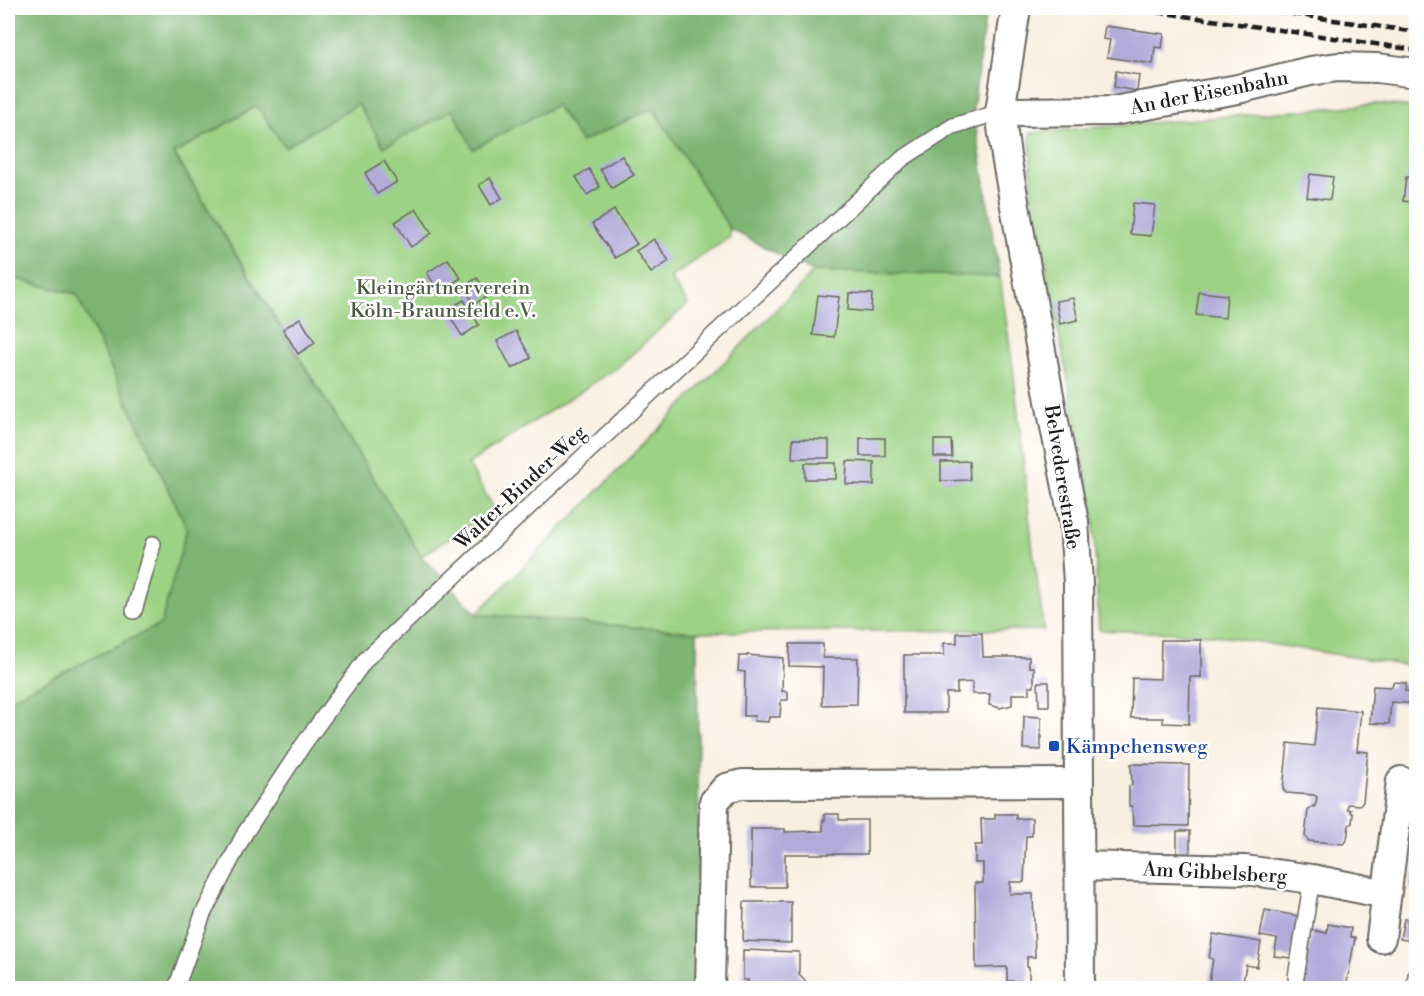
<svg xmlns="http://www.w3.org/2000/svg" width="1424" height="996" font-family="'Libre Bodoni',serif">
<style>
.green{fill:#9cd284;stroke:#5c7750;stroke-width:1.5}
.forest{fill:#7db472;stroke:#4c6847;stroke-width:1.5}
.building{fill:#b2abda}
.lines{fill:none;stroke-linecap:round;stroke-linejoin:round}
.lane-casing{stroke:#696661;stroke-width:18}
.street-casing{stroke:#696661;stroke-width:32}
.lane{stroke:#fff;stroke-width:15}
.street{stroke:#fff;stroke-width:28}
.rail{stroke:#1c1c1c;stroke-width:4.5;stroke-dasharray:9 4.5;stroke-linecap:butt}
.transit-dot{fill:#1a4fb4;stroke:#fff;stroke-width:2}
.labels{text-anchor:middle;stroke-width:5;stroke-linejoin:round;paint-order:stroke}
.street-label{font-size:20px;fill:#1c1c1c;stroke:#fff}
.park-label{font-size:20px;fill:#495c40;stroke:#fff}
.transit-label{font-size:20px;fill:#164399;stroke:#fff;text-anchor:start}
</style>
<rect width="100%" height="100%" fill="#fff"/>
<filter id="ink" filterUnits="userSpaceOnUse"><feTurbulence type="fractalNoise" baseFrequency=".0167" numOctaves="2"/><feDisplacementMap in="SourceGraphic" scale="12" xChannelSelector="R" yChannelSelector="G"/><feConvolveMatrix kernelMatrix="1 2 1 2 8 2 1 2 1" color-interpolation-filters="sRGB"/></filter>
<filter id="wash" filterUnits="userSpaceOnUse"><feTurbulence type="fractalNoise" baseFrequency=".008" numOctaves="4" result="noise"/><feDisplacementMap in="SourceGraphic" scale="24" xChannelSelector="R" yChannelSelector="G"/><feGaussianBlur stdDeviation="1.35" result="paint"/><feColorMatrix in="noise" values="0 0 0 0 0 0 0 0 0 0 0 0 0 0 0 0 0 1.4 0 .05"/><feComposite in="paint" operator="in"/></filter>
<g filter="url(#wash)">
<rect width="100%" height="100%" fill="#f9efe1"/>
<!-- green -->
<g class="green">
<polygon points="358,104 453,110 474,148 556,105 581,142 653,108 730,229 730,237 670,278 688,304 617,368 468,464 495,510 421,556 174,153 257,106"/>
<polygon points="1377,104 1416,107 1416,667 1208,634 1099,630 1093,509 1032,196 1030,133"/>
<polygon points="814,271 1000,277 1014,376 1032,543 1044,630 697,632 692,988 8,988 8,277 76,294 187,528 161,624 298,563 477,614"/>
</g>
<!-- forest -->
<polygon class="forest" points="8,8 986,8 973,109 1000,277 814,271 778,254 730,229 653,108 581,142 556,105 473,149 453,110 384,147 358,104 285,147 257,106 174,154 421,556 477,614 697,632 700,988 8,988 8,700 161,624 187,528 76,294 8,277"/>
<g id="blocks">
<!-- building -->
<g class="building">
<polygon points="1105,26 1164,34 1162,48 1155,47 1153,64 1107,57 1110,40 1103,39"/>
<polygon points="1116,71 1139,75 1137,91 1114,87"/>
<polygon points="622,156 634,175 612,188 600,169"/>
<polygon points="384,161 397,182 377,194 365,173"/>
<polygon points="589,169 600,187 587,195 576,177"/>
<polygon points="1310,174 1333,177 1330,200 1307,197"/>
<polygon points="1406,177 1416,178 1416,203 1403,201"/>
<polygon points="490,178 502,198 491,205 479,185"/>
<polygon points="1133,203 1155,205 1151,236 1130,234"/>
<polygon points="416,209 432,233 411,247 395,222"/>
<polygon points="614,210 637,244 615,258 592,224"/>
<polygon points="654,239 669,261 651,273 636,251"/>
<polygon points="448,259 461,278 439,292 427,273"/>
<polygon points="477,278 489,295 475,304 463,287"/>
<polygon points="1199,292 1227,295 1225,318 1196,315"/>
<polygon points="849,293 872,294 871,312 848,310"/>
<polygon points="818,295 839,297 834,337 813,335"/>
<polygon points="1073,298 1078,320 1060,324 1056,301"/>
<polygon points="464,300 479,325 462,336 446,310"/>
<polygon points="300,318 315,343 298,354 283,329"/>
<polygon points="516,331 531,358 512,369 497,341"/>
<rect x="860" y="438" width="25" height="18"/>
<polygon points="793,439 829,440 829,458 792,458"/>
<polygon points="934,440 951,440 952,457 934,457"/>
<polygon points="847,461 874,462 874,485 846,484"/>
<polygon points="969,461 970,480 941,481 941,462"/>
<rect x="805" y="463" width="31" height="16"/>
<polygon points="957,633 982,633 983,657 1029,657 1029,667 1034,667 1034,687 1029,687 1029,694 1012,694 1012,705 1000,708 989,705 990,694 972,694 972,682 957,683 957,693 946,693 946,713 904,713 904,655 944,655 944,643 957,643"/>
<polygon points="1161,640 1201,640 1201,677 1190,677 1189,724 1163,723 1163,718 1131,718 1132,678 1160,679"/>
<polygon points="790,644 823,644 823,658 858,658 857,704 822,705 823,667 789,666"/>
<polygon points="747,655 783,658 782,691 788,692 788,700 781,700 780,717 769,717 768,722 754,721 755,716 744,716 745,672 738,671 739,656 747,656"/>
<polygon points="1038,682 1049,682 1049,706 1039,706"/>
<polygon points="1393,682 1406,683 1405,691 1416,691 1416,704 1391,702 1389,724 1370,723 1373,686 1392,687"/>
<polygon points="1318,707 1361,711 1357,751 1368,752 1363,802 1359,805 1348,804 1347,809 1351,810 1350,812 1353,814 1352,823 1349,825 1347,840 1343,844 1309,841 1305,837 1308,810 1313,806 1315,807 1317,797 1314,795 1286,793 1283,789 1288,743 1314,746"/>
<polygon points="1024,716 1041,717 1041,750 1023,749"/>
<polygon points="1131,764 1189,765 1188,826 1133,825 1132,806 1129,806 1129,786 1132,785"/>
<polygon points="825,814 839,814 839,820 867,820 867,854 785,854 785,887 751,887 751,829 785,829 785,832 823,831 823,820 825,820"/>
<polygon points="995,814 1016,814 1016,819 1032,818 1032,836 1026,836 1024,882 1010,882 1010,894 1033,894 1035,957 1027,957 1027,967 1029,967 1029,981 1007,981 1007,967 976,968 975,883 983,883 983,863 975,863 975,845 982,845 981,819 995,819"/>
<polygon points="1177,831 1190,831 1190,857 1177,856"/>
<polygon points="1412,874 1416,875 1416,890 1410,888"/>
<polygon points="744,902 791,902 791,943 743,941"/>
<polygon points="1265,910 1299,916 1291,958 1274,956 1277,939 1260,936"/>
<polygon points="1415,914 1416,915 1416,942 1400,939 1404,919 1414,921"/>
<polygon points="1328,924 1351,928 1350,937 1355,938 1346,988 1302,988 1312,930 1327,933"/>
<polygon points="1213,934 1261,942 1257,967 1246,965 1242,988 1208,988 1213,959 1209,958"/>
<polygon points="743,950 799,952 799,974 805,980 805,988 748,988 748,980 743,980"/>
<polygon points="1409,969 1416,970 1416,988 1405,988"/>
</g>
</g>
</g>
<g filter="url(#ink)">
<use href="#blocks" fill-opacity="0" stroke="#696661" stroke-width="1.5"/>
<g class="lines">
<defs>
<g id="lane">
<polyline points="134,611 153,544"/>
<polyline points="1296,977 1312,879"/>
<polyline points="176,988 203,914 245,833 303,745 366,659 902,159 953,126 1000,112"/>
</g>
<g id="street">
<polyline points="1016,8 1000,112 1006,156 1052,412 1074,522 1078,583 1080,988"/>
<polyline points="1000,112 1113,111 1238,89 1310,71 1338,67 1377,68 1416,73"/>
<polyline points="1080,866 1245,870 1312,879 1386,894"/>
<polyline points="1381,938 1401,781"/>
<polyline points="710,988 714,802 726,788 742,784 1078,783"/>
</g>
</defs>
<!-- lane casing -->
<use href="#lane" class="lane-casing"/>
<!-- street casing -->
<use href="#street" class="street-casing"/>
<!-- lane -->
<use href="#lane" class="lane"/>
<!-- street -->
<use href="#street" class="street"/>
<!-- rail -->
<g class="rail">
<polyline points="1130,8 1416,50"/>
<polyline points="1252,8 1416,32"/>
</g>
</g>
</g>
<!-- markers -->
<rect class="transit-dot" x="1048" y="740" width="12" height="12" rx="3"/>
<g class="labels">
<!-- street labels -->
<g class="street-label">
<text transform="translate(1209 92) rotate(-11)" y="7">An der Eisenbahn</text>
<text transform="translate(1063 477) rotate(81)" y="7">Belvederestraße</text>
<text transform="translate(520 487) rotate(-43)" y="7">Walter-Binder-Weg</text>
<text transform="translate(1215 872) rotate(3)" y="7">Am Gibbelsberg</text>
</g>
<!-- park labels -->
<g class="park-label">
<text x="443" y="294">Kleingärtnerverein<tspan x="443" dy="23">Köln-Braunsfeld e.V.</tspan></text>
</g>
<!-- transit labels -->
<g class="transit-label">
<text x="1066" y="753">Kämpchensweg</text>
</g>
</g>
<!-- margin -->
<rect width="1424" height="996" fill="none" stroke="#fff" stroke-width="30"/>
</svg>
